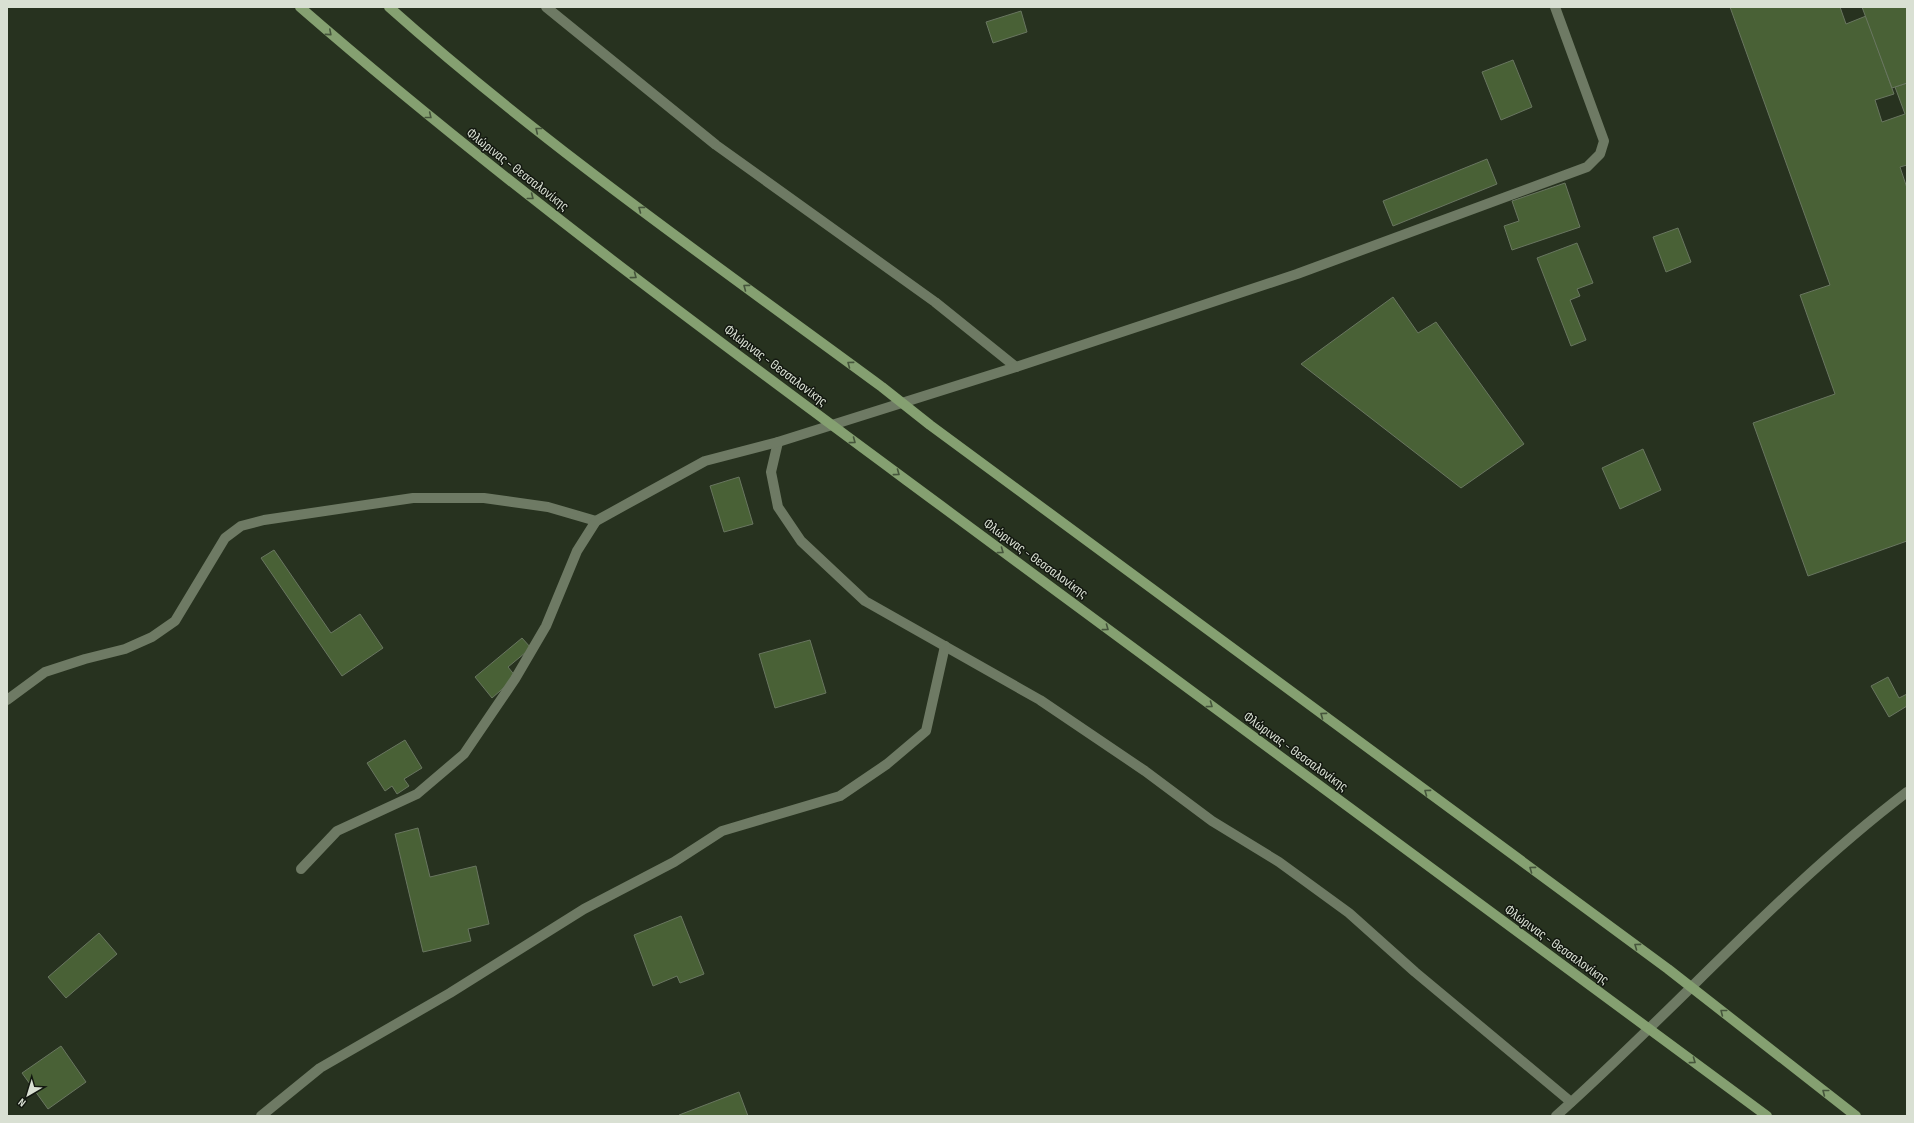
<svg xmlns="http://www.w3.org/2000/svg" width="1914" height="1123" font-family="'Sofia Sans Condensed',sans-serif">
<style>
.building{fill:#496136;stroke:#697660}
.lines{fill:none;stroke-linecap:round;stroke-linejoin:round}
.minor{stroke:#6e7a64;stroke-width:10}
.major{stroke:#85a071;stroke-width:10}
.oneway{stroke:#46553c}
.labels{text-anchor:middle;stroke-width:3;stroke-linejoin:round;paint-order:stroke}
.street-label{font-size:14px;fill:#d9e0d3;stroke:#131810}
</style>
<rect width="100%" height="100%" fill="#27321f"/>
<!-- building -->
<g class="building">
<polygon points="1730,7 1840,7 1846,24 1866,16 1894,94 1875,100 1882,122 1905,114 1895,87 1907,83 1907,165 1900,167 1907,188 1907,541 1808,576 1753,423 1835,394 1800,295 1830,285"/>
<polygon points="1862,7 1907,7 1907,83 1892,88"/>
<polygon points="1021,11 1027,32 993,43 986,22"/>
<polygon points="1513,60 1532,107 1501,120 1482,72"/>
<polygon points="1487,159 1497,184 1393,226 1383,201"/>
<polygon points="1565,183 1580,227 1512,250 1504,226 1519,221 1512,201"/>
<polygon points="1678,228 1691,262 1666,272 1653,237"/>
<polygon points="1577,243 1593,283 1577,289 1580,296 1570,300 1586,340 1571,346 1537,258"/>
<polygon points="1393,297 1418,333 1436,322 1524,444 1461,488 1301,364"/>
<polygon points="1643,449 1661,490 1620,509 1602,468"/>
<polygon points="739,477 753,524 724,532 710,486"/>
<polygon points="274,550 331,633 360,614 383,648 342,676 261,558"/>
<polygon points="522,638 531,648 508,667 516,677 492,698 475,677"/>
<polygon points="810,640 826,693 775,708 759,654"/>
<polygon points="1888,677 1899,698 1907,694 1907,706 1889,717 1871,686"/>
<polygon points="405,740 422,768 404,779 409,786 397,794 392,786 385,791 367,763"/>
<polygon points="418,828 430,877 476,866 489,924 468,929 471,941 423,952 395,834"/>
<polygon points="681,916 704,974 680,983 677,976 653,986 634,935"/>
<polygon points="99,933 117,954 66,998 48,977"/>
<polygon points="61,1046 86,1082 48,1109 22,1073"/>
<polygon points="739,1092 748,1116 679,1116 679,1115"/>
</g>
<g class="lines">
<!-- minor -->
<g class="minor">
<polyline points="546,7 716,145 935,302 1016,367"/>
<polyline points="778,442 771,472 778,507 801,541 865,601 1040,700 1145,771 1212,821 1279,862 1349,913 1415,972 1571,1102"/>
<polyline points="7,700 45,672 85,659 125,649 152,637 175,621 225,538 241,526 264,520 413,498 484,498 548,507 596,521"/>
<polyline points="301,869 337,831 417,794 464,754 515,679 546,626 577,551 596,521 645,494 705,461 778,442 1016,367 1297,274 1587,167 1600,154 1604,141 1555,7"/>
<polyline points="261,1116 320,1068 450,993 584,909 674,862 722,831 840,796 887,764 926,731 945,646"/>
<path d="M1556,1116c119,-106 224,-227 351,-324"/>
</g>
<!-- major -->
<g class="major">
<path d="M300,7c214,186 444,353 671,521 266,196 531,392 796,588"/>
<path d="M389,7c155,138 326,257 493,380l48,38 738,544 188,147"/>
</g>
</g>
<!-- one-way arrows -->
<defs><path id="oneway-chevron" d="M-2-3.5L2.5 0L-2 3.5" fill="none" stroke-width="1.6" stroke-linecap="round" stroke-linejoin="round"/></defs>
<g class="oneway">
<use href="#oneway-chevron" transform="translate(329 33) rotate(41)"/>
<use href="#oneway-chevron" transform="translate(429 116) rotate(39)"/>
<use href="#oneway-chevron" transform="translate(538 130) rotate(-141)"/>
<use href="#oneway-chevron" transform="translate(531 197) rotate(38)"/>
<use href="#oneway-chevron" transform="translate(641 209) rotate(-143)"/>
<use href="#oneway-chevron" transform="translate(634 276) rotate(37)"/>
<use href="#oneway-chevron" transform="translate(746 287) rotate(-143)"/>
<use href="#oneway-chevron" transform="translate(850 364) rotate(-143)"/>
<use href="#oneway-chevron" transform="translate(853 441) rotate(37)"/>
<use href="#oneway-chevron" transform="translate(897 473) rotate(36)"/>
<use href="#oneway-chevron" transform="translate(1001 551) rotate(36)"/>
<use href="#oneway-chevron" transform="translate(1106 628) rotate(36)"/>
<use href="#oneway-chevron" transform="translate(1210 705) rotate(36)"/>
<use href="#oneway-chevron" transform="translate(1323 715) rotate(-144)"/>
<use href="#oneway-chevron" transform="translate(1427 792) rotate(-144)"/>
<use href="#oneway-chevron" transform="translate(1532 869) rotate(-144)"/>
<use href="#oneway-chevron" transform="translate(1637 946) rotate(-144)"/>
<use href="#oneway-chevron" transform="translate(1723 1012) rotate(-142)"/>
<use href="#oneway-chevron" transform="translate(1693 1061) rotate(36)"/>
<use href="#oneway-chevron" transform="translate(1825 1092) rotate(-142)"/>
</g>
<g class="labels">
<!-- street labels -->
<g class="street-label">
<text transform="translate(518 169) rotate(38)" y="5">Φλώρινας - Θεσσαλονίκης</text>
<text transform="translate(776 365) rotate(37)" y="5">Φλώρινας - Θεσσαλονίκης</text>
<text transform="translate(1036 558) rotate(36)" y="5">Φλώρινας - Θεσσαλονίκης</text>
<text transform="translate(1296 751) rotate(36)" y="5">Φλώρινας - Θεσσαλονίκης</text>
<text transform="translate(1557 944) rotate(36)" y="5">Φλώρινας - Θεσσαλονίκης</text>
</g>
</g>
<!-- border -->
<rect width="1914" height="1123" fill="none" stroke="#d9e0d3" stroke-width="16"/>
<!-- north arrow -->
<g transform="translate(28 1095) rotate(218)" stroke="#131810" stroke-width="3" paint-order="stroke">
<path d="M0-3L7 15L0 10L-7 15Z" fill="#d9e0d3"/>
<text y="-6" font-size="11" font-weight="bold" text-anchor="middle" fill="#d9e0d3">N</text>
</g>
</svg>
